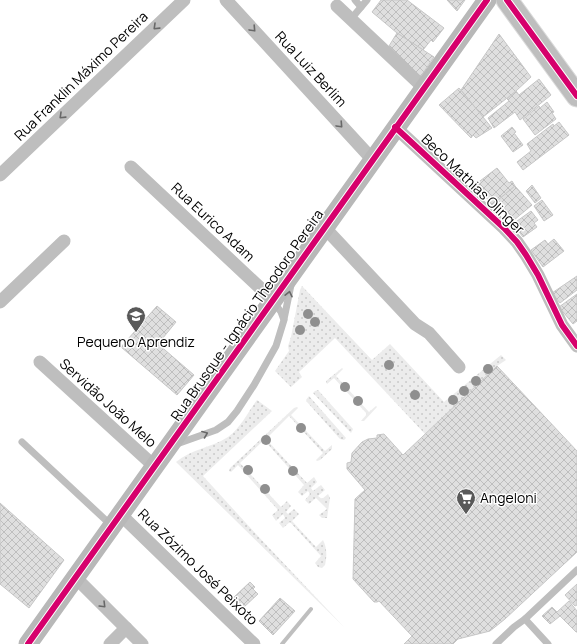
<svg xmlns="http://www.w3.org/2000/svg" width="577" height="644" font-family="Manrope,sans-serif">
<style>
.grass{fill:url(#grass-dots)}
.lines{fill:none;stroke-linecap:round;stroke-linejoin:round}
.stream{stroke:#bfbfbf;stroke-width:4}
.building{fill:url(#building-cross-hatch);stroke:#c7c7c7}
.primary-casing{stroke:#dbdbdb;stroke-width:23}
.service{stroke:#bebebe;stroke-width:7}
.minor{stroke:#bebebe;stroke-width:13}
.secondary{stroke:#b8b8b8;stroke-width:19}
.primary{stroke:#bebebe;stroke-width:21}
.cycleway-casing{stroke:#fff;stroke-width:8}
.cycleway{stroke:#d6006c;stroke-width:6}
.tree{fill:#8f8f8f}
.oneway{stroke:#686868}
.labels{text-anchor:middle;stroke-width:3;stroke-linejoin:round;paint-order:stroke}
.street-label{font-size:14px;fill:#000;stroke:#fff}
.poi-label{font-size:14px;fill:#000;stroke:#fff}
</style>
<defs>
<pattern id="grass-dots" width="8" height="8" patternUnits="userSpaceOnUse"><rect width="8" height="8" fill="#ececec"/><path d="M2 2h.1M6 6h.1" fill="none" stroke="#c9c9c9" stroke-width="1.8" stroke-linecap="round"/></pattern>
<pattern id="building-cross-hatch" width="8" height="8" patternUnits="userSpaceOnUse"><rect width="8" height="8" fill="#dfdfdf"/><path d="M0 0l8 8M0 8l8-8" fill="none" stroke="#bebebe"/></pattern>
</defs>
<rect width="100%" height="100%" fill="#fff"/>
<!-- grass -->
<g class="grass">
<polygon points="302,286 372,360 390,344 444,402 501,355 506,360 497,366 425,434 335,338 299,372 302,377 291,387 275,371 289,351 288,346 291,337 300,290"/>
<polygon points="342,368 343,369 336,376 369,412 376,406 377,407 364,421 361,421 367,414 334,378 327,384 326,381"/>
<polygon points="318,390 353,429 351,433 313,393 315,391"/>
<polygon points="309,396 346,438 344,440 340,439 307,402 306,400"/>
<path d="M257,400l15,11 -69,65 53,58 88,93 -168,-165c15,-13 35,-14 52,-25 12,-8 20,-25 29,-37z"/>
<path d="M297,407l1,1 -7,7 34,36 7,-6v4l-12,11 -3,1 -1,-1 7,-7 -34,-37 -23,23 41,44 7,-6 3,5 -6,6 2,3 8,-6 4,5 -7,6 4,3 6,-5 2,4 -3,20h-5l-3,-3 8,-6 -11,-11 -7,6 -4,-4 5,-6 -2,-3 -6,5 -4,-4 6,-7 -40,-45 -24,23 41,44 6,-6 4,5 -5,6 2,2 6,-5 5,5 -7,7 24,26 7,-7c4,8 4,16 2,25l-3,3 -4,-1 -3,-4 6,-7 -31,-34 -7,6 -4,-5 6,-5 -2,-4 -7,7 -4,-6 6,-5 -40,-45 -7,7 -2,-1 1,-3 64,-60z"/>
</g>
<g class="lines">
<!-- stream -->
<polyline class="stream" points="282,644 311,609"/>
</g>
<!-- building -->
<g class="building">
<polygon points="381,0 407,0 444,28 433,42 431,40 423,50 397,33 372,12"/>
<polygon points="447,0 465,0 457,11"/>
<polygon points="397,33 434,57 421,76 415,75 389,46"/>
<polygon points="499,34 531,77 516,91 483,117 461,90"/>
<polygon points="539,79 551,95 520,120 515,112 494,128 488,118 509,101 507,99 516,91 519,95"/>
<polygon points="459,88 492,128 476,138 473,135 471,138 439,105"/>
<polygon points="547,102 554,112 552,113 556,119 535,135 523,119 539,106 540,108"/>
<polygon points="559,122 569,135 523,170 517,162 531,151 527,144 553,124 554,126"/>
<polygon points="512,127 516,132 514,133 523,145 513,152 501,136"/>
<polygon points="497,168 509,183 512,181 515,186 492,205 476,184"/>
<polygon points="532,185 541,198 535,203 526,191"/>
<polygon points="515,186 532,205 514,220 498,200"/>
<polygon points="542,200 553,215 544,221 534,206"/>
<polygon points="531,211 538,220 534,223 537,227 523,237 513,224"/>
<polygon points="554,239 564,251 543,267 531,250 545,240 548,244"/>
<polygon points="577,276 577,290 560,303 552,293"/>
<polygon points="577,294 577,321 573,324 559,307"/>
<polygon points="157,306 176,322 158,344 194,375 177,395 121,347"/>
<polygon points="497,366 577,451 577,552 505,619 490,631 458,639 453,644 404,644 412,636 379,601 377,602 374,602 353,579 355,499 365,490 347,469 347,463 351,462 352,453 362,442 368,439 377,438 377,435 384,434 403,455"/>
<polygon points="0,503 64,560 29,608 0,584"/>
<polygon points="250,582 255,587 253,589 258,594 243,608 233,598"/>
<polygon points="577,584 577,605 575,606 565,595"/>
<polygon points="280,598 295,611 273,635 259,621"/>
<polygon points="569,601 577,611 577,632 576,632 560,616 550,624 542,616 552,607 557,612"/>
</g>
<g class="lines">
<defs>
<polyline id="primary" points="507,0 577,96"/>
</defs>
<!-- primary casing -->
<use href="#primary" class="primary-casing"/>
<!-- service -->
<g class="service">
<polyline points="355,0 361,7"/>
<polyline points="351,19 367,0"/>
<polyline points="284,319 291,285"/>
<polyline points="22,442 112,526"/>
<polyline points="174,445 216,430 228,422 237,411 254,385 276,346 284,320 281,312 273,301"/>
<polyline points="525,619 548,644"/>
<polyline points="496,644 514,627 525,619 577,570"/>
</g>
<!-- minor -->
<g class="minor">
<polyline points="226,0 372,159"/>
<polyline points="337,6 424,88"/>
<polyline points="395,127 504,228 517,242 526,255 538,275 562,325 577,346"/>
<polyline points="131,167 273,300"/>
<polyline points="0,175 184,0"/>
<polyline points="324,227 415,324 429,333 459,367"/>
<polyline points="0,302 64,241"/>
<polyline points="40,362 154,466"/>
<polyline points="120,514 254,644"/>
<polyline points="75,577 142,644"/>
<polyline points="110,644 126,628"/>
</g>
<!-- secondary -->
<polyline class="secondary" points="28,644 487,0"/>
<!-- primary -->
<use href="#primary" class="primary"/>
<defs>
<g id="cycleway">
<polyline points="507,0 577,96"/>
<polyline points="395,127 504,228 517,242 526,255 538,275 562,325 577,346"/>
<polyline points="28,644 487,0"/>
</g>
</defs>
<!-- cycleway casing -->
<use href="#cycleway" class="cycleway-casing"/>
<!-- cycleway -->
<use href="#cycleway" class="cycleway"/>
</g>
<!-- trees -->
<g class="tree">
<circle cx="308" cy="314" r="5"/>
<circle cx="315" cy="322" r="5"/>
<circle cx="300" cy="330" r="5"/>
<circle cx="389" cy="365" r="5"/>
<circle cx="488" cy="369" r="5"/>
<circle cx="476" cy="381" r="5"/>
<circle cx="345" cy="387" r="5"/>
<circle cx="464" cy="391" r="5"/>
<circle cx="415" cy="395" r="5"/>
<circle cx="453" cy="400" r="5"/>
<circle cx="358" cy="401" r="5"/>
<circle cx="301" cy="428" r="5"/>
<circle cx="266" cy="440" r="5"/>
<circle cx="248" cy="470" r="5"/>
<circle cx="293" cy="471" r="5"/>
<circle cx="265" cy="489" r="5"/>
</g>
<!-- one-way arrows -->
<defs><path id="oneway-chevron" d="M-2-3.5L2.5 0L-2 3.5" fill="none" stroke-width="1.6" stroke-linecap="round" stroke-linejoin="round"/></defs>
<g class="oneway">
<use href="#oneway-chevron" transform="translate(156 27) rotate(136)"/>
<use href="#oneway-chevron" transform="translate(253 29) rotate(47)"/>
<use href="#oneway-chevron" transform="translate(62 116) rotate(136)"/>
<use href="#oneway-chevron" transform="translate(340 125) rotate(47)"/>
<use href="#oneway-chevron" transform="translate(289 294) rotate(-78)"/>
<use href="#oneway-chevron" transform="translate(205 434) rotate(-21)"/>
<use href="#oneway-chevron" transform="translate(103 605) rotate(45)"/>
</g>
<!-- icons -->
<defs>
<symbol id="school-pin" viewBox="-11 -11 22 30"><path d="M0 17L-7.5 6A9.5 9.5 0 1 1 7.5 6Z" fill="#595959" stroke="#fff"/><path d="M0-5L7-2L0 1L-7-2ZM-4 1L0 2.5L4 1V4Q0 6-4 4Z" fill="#fff"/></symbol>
<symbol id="supermarket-pin" viewBox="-11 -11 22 30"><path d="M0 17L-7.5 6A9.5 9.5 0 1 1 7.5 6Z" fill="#595959" stroke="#fff"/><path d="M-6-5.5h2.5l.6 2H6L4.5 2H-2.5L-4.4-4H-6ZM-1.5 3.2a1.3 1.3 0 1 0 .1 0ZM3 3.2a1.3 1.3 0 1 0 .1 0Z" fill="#fff"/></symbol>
</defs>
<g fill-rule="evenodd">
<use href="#school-pin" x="125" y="305" width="22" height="30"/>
<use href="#supermarket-pin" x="455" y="487" width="22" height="30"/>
</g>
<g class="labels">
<!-- street labels -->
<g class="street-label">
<text transform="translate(311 69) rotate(47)" y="5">Rua Luiz Berlim</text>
<text transform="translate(81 76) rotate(-44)" y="5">Rua Franklin Máximo Pereira</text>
<text transform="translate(473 184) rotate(44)" y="5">Beco Mathias Olinger</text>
<text transform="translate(213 222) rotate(43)" y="5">Rua Eurico Adam</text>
<text transform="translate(247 315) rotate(-55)" y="5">Rua Brusque - Ignácio Theodoro Pereira</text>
<text transform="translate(108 403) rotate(42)" y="5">Servidão João Melo</text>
<text transform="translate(198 567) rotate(44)" y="5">Rua Zózimo José Peixoto</text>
</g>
<!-- poi labels -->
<g class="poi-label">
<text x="136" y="347">Pequeno Aprendiz</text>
<text x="480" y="503" text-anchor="start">Angeloni</text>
</g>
</g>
</svg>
